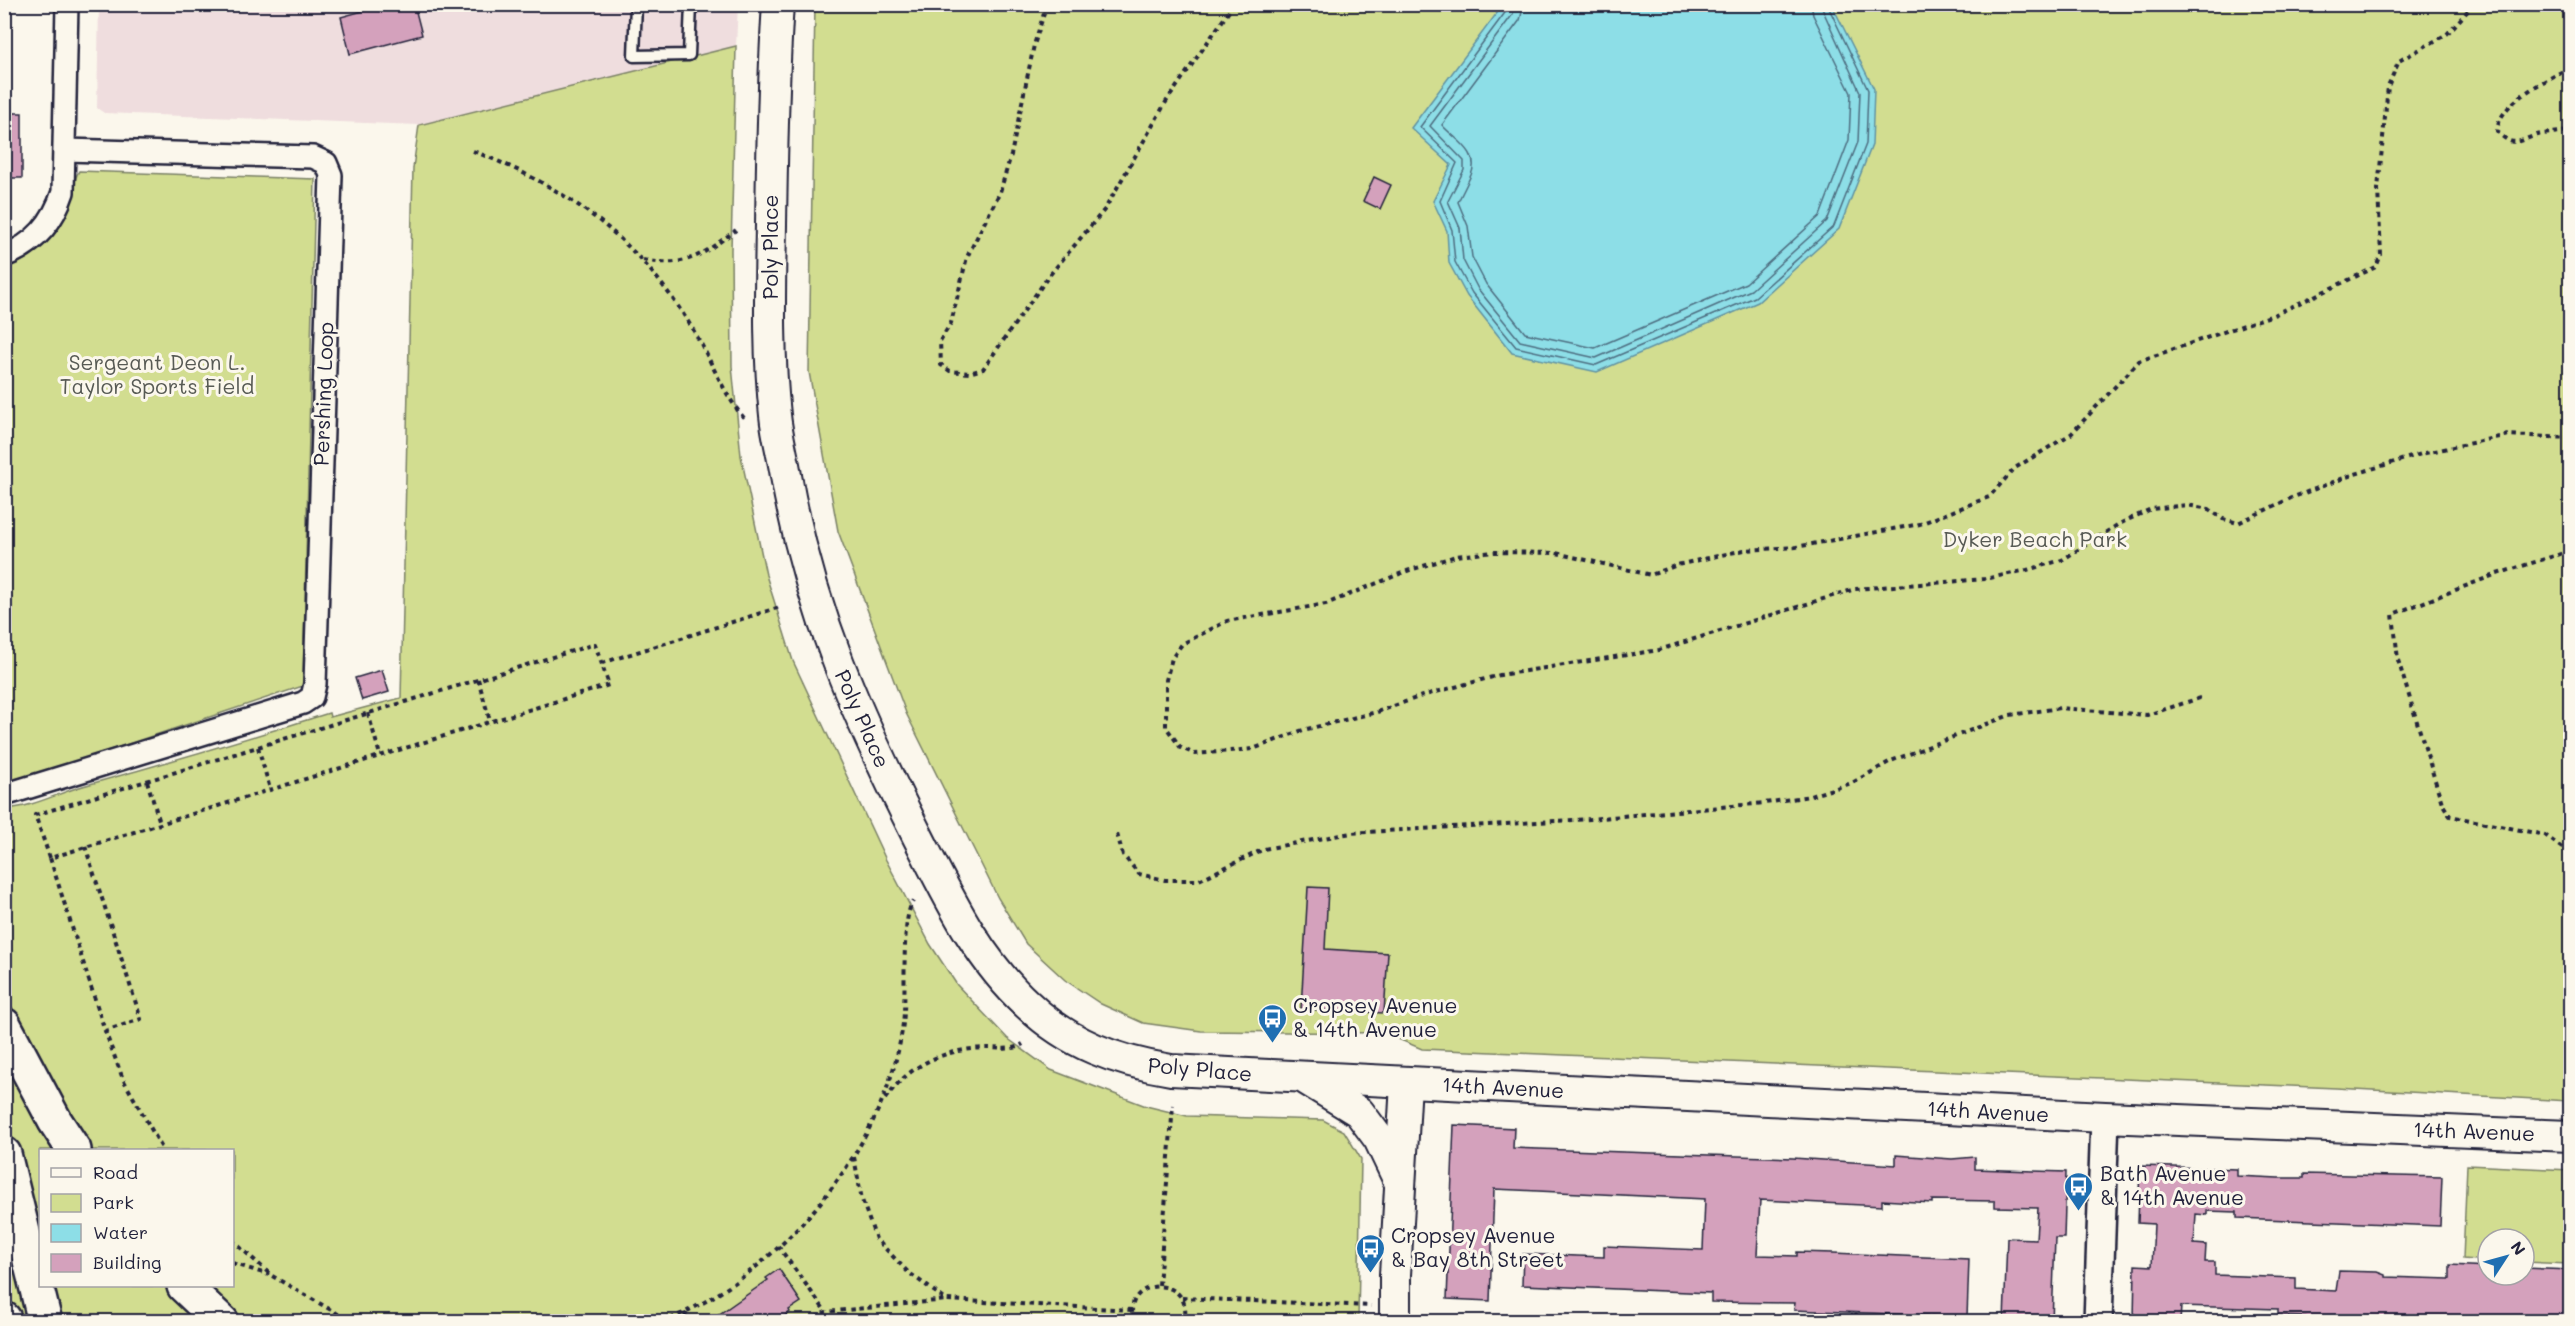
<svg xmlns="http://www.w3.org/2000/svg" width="2575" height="1326" font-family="Mali,sans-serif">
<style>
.built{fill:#efddde}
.green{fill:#d2dd90;stroke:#7a8066;stroke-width:1.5;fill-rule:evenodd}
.water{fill:#8ddee7;stroke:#6293a2;stroke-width:1.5}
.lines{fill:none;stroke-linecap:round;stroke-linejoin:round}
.shore{stroke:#4d6d80;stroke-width:1.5}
.building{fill:#d4a1bc;stroke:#22223b;stroke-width:1.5}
.service-casing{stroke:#22223b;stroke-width:15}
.minor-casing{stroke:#22223b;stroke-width:26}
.tertiary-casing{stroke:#22223b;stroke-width:32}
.secondary-casing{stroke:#22223b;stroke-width:34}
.motorway-casing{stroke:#22223b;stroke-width:38}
.path{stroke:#22223b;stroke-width:4;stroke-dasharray:4.5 4.5;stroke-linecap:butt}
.service{stroke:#fbf7ec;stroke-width:10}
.minor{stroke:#fbf7ec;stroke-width:21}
.tertiary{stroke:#fbf7ec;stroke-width:27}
.secondary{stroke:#fbf7ec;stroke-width:30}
.motorway{stroke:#fbf7ec;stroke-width:33}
.labels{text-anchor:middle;stroke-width:6;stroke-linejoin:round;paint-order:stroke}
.street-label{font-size:21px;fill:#22223b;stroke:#fbf7ec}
.park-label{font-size:21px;fill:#575a54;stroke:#fbf7ec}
.poi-label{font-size:21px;fill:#22223b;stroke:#fbf7ec;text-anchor:start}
</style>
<rect width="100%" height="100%" fill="#fbf7ec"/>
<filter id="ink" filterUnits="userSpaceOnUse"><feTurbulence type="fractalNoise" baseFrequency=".0167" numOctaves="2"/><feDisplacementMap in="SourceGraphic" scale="12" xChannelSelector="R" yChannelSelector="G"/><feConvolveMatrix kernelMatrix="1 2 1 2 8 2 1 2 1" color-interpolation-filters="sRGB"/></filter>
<g filter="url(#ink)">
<!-- built -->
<polygon class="built" points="99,5 738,5 736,46 419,125 104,113 97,108"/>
<!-- green -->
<g class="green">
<polygon points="815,5 2570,5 2570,1101 2336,1088 1422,1049 1384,1033 1201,1031 1143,1023 1101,1004 1065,980 1026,944 998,898 906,713 838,531 809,372"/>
<path d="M736,46l-5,204 1,116 9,90 25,119 27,86 93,199 44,84 27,41 50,53 44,32 95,36 41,10 136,4 21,11 17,28 -3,162h-1353l-1,-512c27,-1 54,-16 79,-23 83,-23 164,-47 246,-73l1,4 71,-19 12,-530 6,-43zM40,1150h192v136h-192z"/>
<path d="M79,171l236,8 -12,507 -296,98 -2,-1v-514c33,-12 56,-37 67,-71 3,-10 1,-18 7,-27z"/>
<polygon points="2467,1165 2570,1170 2570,1264 2524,1262 2524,1239 2488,1239 2488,1261 2463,1259"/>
</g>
<!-- water -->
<polygon class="water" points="1503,5 1832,5 1874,89 1872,145 1839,229 1758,302 1597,372 1512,353 1467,296 1449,263 1447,231 1433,201 1451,165 1411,128"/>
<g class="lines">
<!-- shore -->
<g class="shore">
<polyline points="1508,4 1507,10 1420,127 1457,163 1440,201 1452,230 1455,262 1472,293 1516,347 1596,365 1755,297 1834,226 1866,144 1868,90 1827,4"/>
<polyline points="1515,4 1513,14 1430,126 1464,161 1464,170 1448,201 1460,228 1463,260 1478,289 1520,341 1596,358 1751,290 1827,221 1858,142 1860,92 1820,4"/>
<path d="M1524,4l-4,16 -78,105c13,15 39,27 29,50 -4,9 -9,18 -13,27l10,24 4,31 14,27 39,49 70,15 151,-65 74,-67 29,-76 2,-47 -38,-78 -2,-11"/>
</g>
</g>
<!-- building -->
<g class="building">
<polygon points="369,4 414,4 422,35 350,54 341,17 370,9"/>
<rect x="4" y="113" width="18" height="65"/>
<polygon points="1374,177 1391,185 1380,209 1363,201"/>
<polygon points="382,670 389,692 362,700 355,678"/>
<polygon points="1308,887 1328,888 1325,949 1388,953 1384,1013 1301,1009"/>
<polygon points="1454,1125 1514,1128 1513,1148 1793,1158 1896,1165 1896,1155 1952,1159 1975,1157 1975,1169 2066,1172 2064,1238 2055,1238 2052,1322 2004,1322 2007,1238 2036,1239 2038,1208 1995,1207 1995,1201 1932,1200 1932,1203 1882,1200 1882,1206 1760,1200 1757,1255 1797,1256 1797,1252 1833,1253 1969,1259 1967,1317 1794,1310 1795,1303 1711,1302 1711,1293 1522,1285 1523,1254 1604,1257 1604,1246 1703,1250 1705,1199 1494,1189 1490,1301 1447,1299"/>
<polygon points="2140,1166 2237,1169 2237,1176 2278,1178 2304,1178 2304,1174 2442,1177 2440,1226 2237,1218 2237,1212 2207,1211 2207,1215 2196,1214 2194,1244 2206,1245 2205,1262 2215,1262 2215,1275 2296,1278 2296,1289 2336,1291 2339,1271 2377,1272 2385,1275 2385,1277 2450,1279 2450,1265 2488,1267 2488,1275 2524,1275 2524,1268 2571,1270 2571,1322 2305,1322 2306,1317 2278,1316 2278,1309 2181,1306 2180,1322 2134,1322 2135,1265 2152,1266 2154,1224 2138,1223"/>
<polygon points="779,1269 801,1302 789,1310 790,1312 776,1322 708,1322 768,1280 766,1278"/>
</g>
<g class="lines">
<defs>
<polyline id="service" points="636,4 634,56 689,55 691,4"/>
<g id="minor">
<path d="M4,256c31,-12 49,-33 59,-64l4,-188"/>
<polyline points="4,795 303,703 312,697 315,684 331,175 326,163 313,157 65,150"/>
</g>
<polyline id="tertiary" points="2098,1322 2105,1117"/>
<g id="secondary">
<path d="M778,4c-5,74 -6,148 -7,221 -1,63 -3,128 4,190 2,21 8,41 11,61 24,135 71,240 132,361 31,61 59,121 110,168 41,39 88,56 143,65l934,47 465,19"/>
<polyline points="1307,1080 1359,1112 1379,1139 1399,1181"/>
<polyline points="1395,1322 1395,1275 1406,1083"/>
</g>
<g id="motorway">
<polyline points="4,1025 55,1121 74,1150"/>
<polyline points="4,1154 45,1322"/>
<polyline points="184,1286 222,1322"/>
<polyline points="4,1319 5,1322"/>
</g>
</defs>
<!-- service casing -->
<use href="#service" class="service-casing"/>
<!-- minor casing -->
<use href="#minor" class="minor-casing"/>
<!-- tertiary casing -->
<use href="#tertiary" class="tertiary-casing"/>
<!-- secondary casing -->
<use href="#secondary" class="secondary-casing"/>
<!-- motorway casing -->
<use href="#motorway" class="motorway-casing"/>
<!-- path -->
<g class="path">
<polyline points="1047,4 1034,45 1011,155 1000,192 967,257 951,323 940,341 941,365 950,371 969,373 983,369 1048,277 1105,209 1166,102 1234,4"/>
<polyline points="2474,4 2447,34 2399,61 2388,86 2378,189 2381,255 2376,267 2276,314 2139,361 2071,434 2015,468 1989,497 1920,524 1796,547 1744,550 1677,565 1651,575 1556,553 1495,552 1456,556 1407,571 1326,604 1227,621 1182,644 1172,658 1166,680 1166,727 1181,748 1195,754 1253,749 1303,730 1377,712 1425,695 1500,675 1659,650 1855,589 1985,579 2027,570 2062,560 2119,524 2151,509 2187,505 2209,509 2223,519 2238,523 2291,498 2352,475 2421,454 2508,435 2570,438"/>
<path d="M2570,67c-23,14 -70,33 -73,64 18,20 24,7 44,3 10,-1 20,-2 29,-3"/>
<path d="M473,151c96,37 165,88 219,177 18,29 30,64 52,90"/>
<path d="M643,260c44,8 59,-5 93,-30"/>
<polyline points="2570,551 2497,574 2393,614 2398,660 2442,803 2450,816 2545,835 2570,854"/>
<polyline points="602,663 780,607"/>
<polyline points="478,679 490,721"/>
<polyline points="368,713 380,755"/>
<polyline points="258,747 270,789"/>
<polyline points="147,781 160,823"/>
<polyline points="1117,834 1123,855 1139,874 1165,880 1199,880 1264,849 1351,833 1590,819 1765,803 1810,796 1852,783 1891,761 2010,715 2060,708 2147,715 2203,697"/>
<polyline points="85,846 141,1019 105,1031"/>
<polyline points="50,858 35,815 595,644 609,685 50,858 105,1031 123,1079 163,1150"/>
<path d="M885,1099c25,-35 59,-50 102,-51 13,0 25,3 36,-4"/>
<polyline points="854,1157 862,1200 876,1239 908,1272 946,1300 1132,1310"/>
<polyline points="232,1240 272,1276 352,1322"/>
<polyline points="778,1246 826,1312"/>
<polyline points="232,1263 269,1275"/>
<polyline points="1159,1285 1173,1105"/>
<polyline points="1182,1298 1371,1306"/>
<polyline points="684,1313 690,1322"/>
<path d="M662,1322c116,-44 226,-175 241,-299 4,-28 -3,-101 10,-122"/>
<polyline points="807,1322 826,1312 946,1300"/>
<path d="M1134,1322c-15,-46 62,-49 50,0"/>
</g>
<!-- service -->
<use href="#service" class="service"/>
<!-- minor -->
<use href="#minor" class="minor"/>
<!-- tertiary -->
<use href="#tertiary" class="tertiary"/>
<!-- secondary -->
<use href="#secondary" class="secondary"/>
<!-- motorway -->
<use href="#motorway" class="motorway"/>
</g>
</g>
<!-- icons -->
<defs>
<symbol id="bus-pin" viewBox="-11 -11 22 30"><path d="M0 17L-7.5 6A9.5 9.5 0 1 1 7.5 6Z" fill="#1f6fb2" stroke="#fbf7ec"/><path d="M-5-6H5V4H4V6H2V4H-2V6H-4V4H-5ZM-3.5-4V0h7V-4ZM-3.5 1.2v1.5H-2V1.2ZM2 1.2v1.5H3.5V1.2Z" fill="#fff"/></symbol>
</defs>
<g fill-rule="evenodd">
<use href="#bus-pin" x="1256" y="1002" width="33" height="45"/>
<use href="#bus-pin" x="2062" y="1170" width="33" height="45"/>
<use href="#bus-pin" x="1354" y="1232" width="33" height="45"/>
</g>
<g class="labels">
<!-- street labels -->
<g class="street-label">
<text transform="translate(771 247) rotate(-90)" y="7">Poly Place</text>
<text transform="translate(324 394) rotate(-88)" y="7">Pershing Loop</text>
<text transform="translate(862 719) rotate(66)" y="7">Poly Place</text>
<text transform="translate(1200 1070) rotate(5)" y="7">Poly Place</text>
<text transform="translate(1503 1088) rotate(3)" y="7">14th Avenue</text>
<text transform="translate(1988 1112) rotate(3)" y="7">14th Avenue</text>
<text transform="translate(2474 1132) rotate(2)" y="7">14th Avenue</text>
</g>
<!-- park labels -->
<g class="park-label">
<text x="157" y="370">Sergeant Deon L.<tspan x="157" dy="24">Taylor Sports Field</tspan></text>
<text x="2035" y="547">Dyker Beach Park</text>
</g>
<!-- poi labels -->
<g class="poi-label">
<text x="1293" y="1013">Cropsey Avenue<tspan x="1293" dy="24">&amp; 14th Avenue</tspan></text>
<text x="2100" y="1181">Bath Avenue<tspan x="2100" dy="24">&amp; 14th Avenue</tspan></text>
<text x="1391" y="1243">Cropsey Avenue<tspan x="1391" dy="24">&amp; Bay 8th Street</tspan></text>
</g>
</g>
<!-- margin -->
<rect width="2575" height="1326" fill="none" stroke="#fbf7ec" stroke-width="24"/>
<rect x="12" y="12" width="2551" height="1302" fill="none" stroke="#22223b" stroke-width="2" filter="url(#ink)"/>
<!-- legend -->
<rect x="39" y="1149" width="195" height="138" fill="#fbf7ec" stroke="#a4a2a5" stroke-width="1.5"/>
<rect x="51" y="1168" width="30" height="9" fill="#fbf7ec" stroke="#a4a2a5" stroke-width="1.5"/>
<text x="93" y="1179" font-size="18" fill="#22223b">Road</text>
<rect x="51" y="1194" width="30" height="18" fill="#d2dd90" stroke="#a4a2a5" stroke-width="1.5"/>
<text x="93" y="1209" font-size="18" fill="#22223b">Park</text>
<rect x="51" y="1224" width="30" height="18" fill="#8ddee7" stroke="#a4a2a5" stroke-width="1.5"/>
<text x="93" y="1239" font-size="18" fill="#22223b">Water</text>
<rect x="51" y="1254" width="30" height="18" fill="#d4a1bc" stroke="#a4a2a5" stroke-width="1.5"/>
<text x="93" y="1269" font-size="18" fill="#22223b">Building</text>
<!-- north arrow -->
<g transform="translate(2506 1257) rotate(54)"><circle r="28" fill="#fbf7ec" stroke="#a4a2a5" stroke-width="1.5"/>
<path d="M0-4.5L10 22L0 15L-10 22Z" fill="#1f6fb2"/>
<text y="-9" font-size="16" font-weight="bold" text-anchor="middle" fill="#22223b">N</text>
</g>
</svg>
